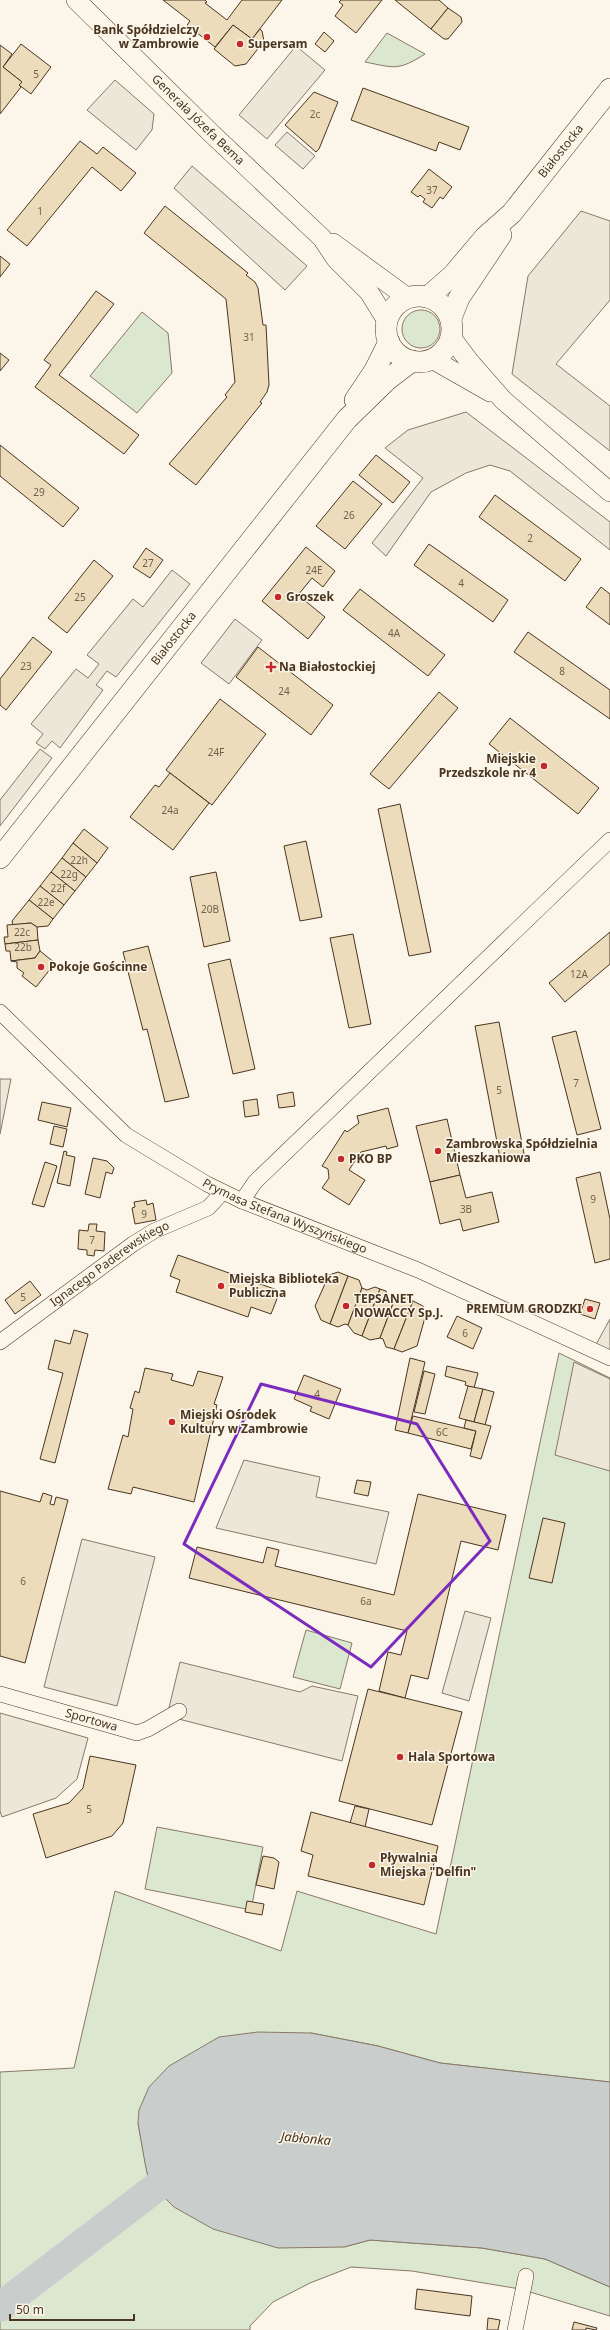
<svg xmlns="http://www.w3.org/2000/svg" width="610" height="2330" font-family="'Noto Sans',sans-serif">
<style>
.green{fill:#dce7d0;stroke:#887966}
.parking{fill:#ede7d9;stroke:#887966}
.water{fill:#c9cecd;stroke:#887966}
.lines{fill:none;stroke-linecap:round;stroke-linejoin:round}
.river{stroke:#c9cecd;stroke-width:30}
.building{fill:#ecdcbc;stroke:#4a3520}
.minor-casing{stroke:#4a3520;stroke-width:16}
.tertiary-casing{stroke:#4a3520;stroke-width:20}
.secondary-casing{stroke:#4a3520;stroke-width:22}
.minor{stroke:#fbf6e9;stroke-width:15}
.tertiary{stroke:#fbf6e9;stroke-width:19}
.secondary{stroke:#fbf6e9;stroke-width:21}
.marked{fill:none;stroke:#7b2cbf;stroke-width:3;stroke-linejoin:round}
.poi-dot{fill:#c62828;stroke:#fbf6e9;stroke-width:1.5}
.labels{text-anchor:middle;stroke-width:3;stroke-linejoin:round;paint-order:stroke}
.number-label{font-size:10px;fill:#725f47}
.poi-label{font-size:12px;font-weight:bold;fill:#4a3520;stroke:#fbf6e9;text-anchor:start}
.street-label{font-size:12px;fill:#4a3520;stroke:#fbf6e9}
.water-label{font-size:13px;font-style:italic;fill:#4a3520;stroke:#fbf6e9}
</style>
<rect width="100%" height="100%" fill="#fbf6e9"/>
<!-- green -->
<g class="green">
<path d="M387,33l38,21c-27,17 -30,14 -60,8z"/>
<circle cx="421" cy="329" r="19"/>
<polygon points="142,312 168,333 172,373 137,413 90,376"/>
<polygon points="559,1353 610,1378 610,2082 440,2063 378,2046 311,2033 138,2123 149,2182 344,2247 370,2240 482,2248 545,2259 610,2287 610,2316 520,2289 412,2271 351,2267 310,2283 273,2302 250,2326 250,2330 0,2330 0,2072 74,2068 115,1891 281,1951 297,1891 436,1934"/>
<polygon points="306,1630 352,1643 340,1689 293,1677"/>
<polygon points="157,1827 263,1847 251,1910 145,1889"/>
</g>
<!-- parking -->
<g class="parking">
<polygon points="296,46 325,70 267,139 239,115"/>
<polygon points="115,80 154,114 152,130 136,150 87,110"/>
<polygon points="287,132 315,156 303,169 275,145"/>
<polygon points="192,166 307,266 285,290 174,188"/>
<polygon points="581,211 610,221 610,300 556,364 610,406 610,451 512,374 528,276"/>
<polygon points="466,412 610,522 610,550 510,471 490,465 466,473 431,492 386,556 372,543 423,478 385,448 408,430"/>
<polygon points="172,570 190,584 116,677 107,671 96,685 103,690 60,748 52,741 45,749 36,743 43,734 31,724 76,669 88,678 99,664 87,655 133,599 143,607"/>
<polygon points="235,619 262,640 229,684 201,663"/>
<polygon points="40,749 52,758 0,826 0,800"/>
<polygon points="0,1079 11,1079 0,1134"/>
<polygon points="610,1319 610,1358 593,1350"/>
<polygon points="574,1362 610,1379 610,1471 555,1455"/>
<polygon points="244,1460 320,1477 316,1497 389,1512 376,1564 216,1528"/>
<polygon points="82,1539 155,1557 117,1706 44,1687"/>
<polygon points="465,1611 491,1618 469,1701 442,1693"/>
<polygon points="180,1662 300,1692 312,1686 358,1696 342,1761 167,1716"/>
<polygon points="0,1713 88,1738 77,1779 56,1798 2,1817 0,1811"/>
</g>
<!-- water -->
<polygon class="water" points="258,2032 311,2033 378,2046 440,2063 610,2082 610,2287 545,2259 482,2248 370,2240 344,2247 278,2248 213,2229 174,2207 149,2182 145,2163 138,2123 139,2110 149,2087 169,2066 219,2037"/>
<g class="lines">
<!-- river -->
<polyline class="river" points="0,2307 188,2163"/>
</g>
<!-- building -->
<g class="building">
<polygon points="163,0 205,0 207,2 205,3 227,20 242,0 282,0 252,39 233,25 215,47 187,25 190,21"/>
<polygon points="341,0 382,0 356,33 335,16 343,5 339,2"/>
<polygon points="395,0 439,0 448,8 431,29"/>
<polygon points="448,8 461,17 462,22 448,39 444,39 431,29"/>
<polygon points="233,25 252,39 260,29 262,31 264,41 246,64 235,66 214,49"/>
<polygon points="324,32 334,41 325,52 315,44"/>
<polygon points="21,44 51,67 31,94 19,85 22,82 3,67"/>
<polygon points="0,45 12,54 3,67 22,82 19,85 21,87 0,114"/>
<polygon points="363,88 469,127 460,150 439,142 436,151 351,120"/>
<polygon points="314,92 338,102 319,149 316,152 285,125"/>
<polygon points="80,141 97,154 103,147 136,173 121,191 92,167 27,246 7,230"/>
<polygon points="429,169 452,187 443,199 440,197 432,208 423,202 425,199 420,195 418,197 411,192"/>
<polygon points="165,206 248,273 246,275 255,282 258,288 263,325 266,325 269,385 267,392 260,402 262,403 196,485 169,464 227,397 225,395 235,382 226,299 144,233"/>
<polygon points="0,256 10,264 0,277"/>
<polygon points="96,291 114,304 59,375 139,435 124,454 35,387 51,365 44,360"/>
<polygon points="0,353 9,360 0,371"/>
<polygon points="0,445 79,508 63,527 0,476"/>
<polygon points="376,455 410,482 393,503 359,475"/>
<polygon points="353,481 382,504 345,549 316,526"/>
<polygon points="495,495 581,559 565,581 479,517"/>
<polygon points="429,544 508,600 493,622 414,565"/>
<polygon points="306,547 335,571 323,587 312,578 298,595 325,617 308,639 262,601"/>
<polygon points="146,548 163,560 150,578 133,567"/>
<polygon points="94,560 113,576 67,633 48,618"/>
<polygon points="601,587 610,594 610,625 586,607"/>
<polygon points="360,589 445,655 428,676 343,610"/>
<polygon points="528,632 610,690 610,719 514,652"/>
<polygon points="33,637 52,652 6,710 0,705 0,679"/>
<polygon points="258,647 333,705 311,735 236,677"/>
<polygon points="439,692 458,708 389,789 370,774"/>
<polygon points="220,699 266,734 212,805 166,770"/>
<polygon points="510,718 599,788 578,814 489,744"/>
<polygon points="170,773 209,803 173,850 130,817 155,785 159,787"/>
<polygon points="400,804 431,952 409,956 378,809"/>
<polygon points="84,829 108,848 97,863 73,843"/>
<polygon points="306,841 322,917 300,921 284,846"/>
<polygon points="73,843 97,863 86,877 62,858"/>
<polygon points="62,858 86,877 75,891 51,872"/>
<polygon points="51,872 75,891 64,905 40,886"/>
<polygon points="216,872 230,941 204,947 190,877"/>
<polygon points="40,886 64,905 53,919 29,900"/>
<polygon points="29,900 53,919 48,926 37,927 31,923 13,925 12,921"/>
<polygon points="31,923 37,927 38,940 5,944 4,937 8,937 7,925"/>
<polygon points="610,932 610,964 565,1002 549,983"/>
<polygon points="353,934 371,1024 349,1028 330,938"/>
<polygon points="38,940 40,951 35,958 11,961 10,951 6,951 5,944"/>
<polygon points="148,946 189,1097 165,1102 147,1029 143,1030 123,952"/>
<polygon points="40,951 55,963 36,987 22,976 24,973 17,968 17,962 11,961 35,958"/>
<polygon points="230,959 255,1069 233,1074 208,964"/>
<polygon points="499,1022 524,1154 500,1158 475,1026"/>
<polygon points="576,1031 601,1129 577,1135 552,1037"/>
<polygon points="293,1092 295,1106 279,1108 277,1095"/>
<polygon points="257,1099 259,1115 245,1117 243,1101"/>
<polygon points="42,1102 71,1108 67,1127 38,1120"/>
<polygon points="388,1108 398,1146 387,1149 386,1146 361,1152 349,1170 365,1180 349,1205 322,1188 329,1178 328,1169 322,1166 345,1130 347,1132 359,1123 357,1116"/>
<polygon points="447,1119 460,1175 430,1182 416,1126"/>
<polygon points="54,1126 67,1129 63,1147 50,1144"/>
<polygon points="64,1151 67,1152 66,1155 75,1157 70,1186 57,1183"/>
<polygon points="93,1158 107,1161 114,1168 112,1174 106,1172 100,1198 85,1194"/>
<polygon points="45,1162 57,1166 44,1207 32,1204"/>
<polygon points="600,1172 610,1219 610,1259 595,1263 576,1178"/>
<polygon points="460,1175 466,1198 492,1192 499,1222 463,1231 460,1219 440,1224 430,1182"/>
<polygon points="146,1200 147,1205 153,1203 156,1220 135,1224 132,1208 135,1207 134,1202"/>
<polygon points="89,1224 97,1224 96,1231 105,1232 104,1251 95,1250 94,1256 87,1255 87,1250 78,1249 79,1230 88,1231"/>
<polygon points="178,1255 280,1291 271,1314 251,1307 248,1317 176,1292 180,1280 170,1276"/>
<polygon points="338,1272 348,1276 330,1324 321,1320 315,1306 329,1275"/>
<polygon points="348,1276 359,1280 362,1288 348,1325 345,1324 338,1327 330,1324"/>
<polygon points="30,1281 41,1295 15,1314 5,1300"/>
<polygon points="375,1287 380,1289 362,1336 354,1333 348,1325 362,1288 367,1290"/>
<polygon points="380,1289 386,1291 388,1298 394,1301 380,1338 370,1340 362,1336"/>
<polygon points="401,1297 413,1301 394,1349 386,1347 383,1339 380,1338 394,1301"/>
<polygon points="585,1299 600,1303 595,1319 580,1314"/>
<polygon points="413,1301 423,1306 426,1314 417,1346 402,1352 394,1349"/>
<polygon points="457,1316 482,1328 473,1349 447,1337"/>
<polygon points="74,1330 88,1334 55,1463 40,1459 63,1373 48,1369 55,1340 70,1344"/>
<polygon points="410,1358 425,1362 408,1433 395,1430"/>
<polygon points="447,1366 478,1373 474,1388 465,1385 466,1382 445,1376"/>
<polygon points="145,1368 173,1374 171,1380 193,1386 198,1371 223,1377 214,1404 217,1405 194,1502 133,1487 131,1494 108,1489 123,1435 128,1437 133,1409 130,1408 135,1391 139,1393"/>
<polygon points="424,1371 435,1374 425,1414 414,1412"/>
<polygon points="304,1375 341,1389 329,1419 310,1411 312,1407 294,1399"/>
<polygon points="468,1386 483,1389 474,1422 459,1418"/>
<polygon points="483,1389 494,1392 485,1425 474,1422"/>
<polygon points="413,1416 476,1431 471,1449 408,1433"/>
<polygon points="466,1420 491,1426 481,1459 470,1456 476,1431 464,1428"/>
<polygon points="357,1480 371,1482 368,1496 354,1493"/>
<polygon points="0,1491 40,1502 43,1493 52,1496 50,1504 54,1505 56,1497 68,1500 25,1663 0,1656"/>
<polygon points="418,1494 506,1515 498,1550 461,1541 428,1679 411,1675 405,1698 379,1691 388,1652 401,1655 407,1631 189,1578 197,1547 263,1563 267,1547 279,1550 275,1566 394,1595"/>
<polygon points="543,1518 565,1523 552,1583 529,1578"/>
<polygon points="368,1689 462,1712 432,1825 339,1801"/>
<polygon points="90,1756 136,1765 123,1823 112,1836 46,1858 33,1814 69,1803 83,1788"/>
<polygon points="355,1806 369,1809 365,1827 350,1823"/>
<polygon points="311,1812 438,1846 424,1905 308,1876 313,1855 301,1851"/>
<polygon points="263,1856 274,1858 279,1862 274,1889 256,1885"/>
<polygon points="247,1901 264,1904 262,1915 245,1912"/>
<polygon points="417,2289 472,2296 470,2316 415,2309"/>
<polygon points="488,2318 500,2320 498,2330 487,2330"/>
<polygon points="574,2322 597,2328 596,2330 586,2328 586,2330 572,2330"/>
</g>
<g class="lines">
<defs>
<g id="minor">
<path id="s1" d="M0,1012l126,123 81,49 35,17 176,69 192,88"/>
<polyline points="242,1201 255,1182 610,840"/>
<path id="s2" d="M0,1342l133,-98 21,-13 54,-23 15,-16"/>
<path id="s3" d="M0,1694l137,39 11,-4 31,-18"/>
<polyline points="515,2330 526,2276"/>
</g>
<g id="tertiary">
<path id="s4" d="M76,0l136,134 110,104 14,21 33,33 18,29"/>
<polyline points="333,243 408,298"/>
<polyline points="451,337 469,361 503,400 610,492"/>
<polyline points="432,359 490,392"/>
</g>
<g id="secondary">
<circle cx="419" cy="329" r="33"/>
<path id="s5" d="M428,297l25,-22 32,-38 27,-24 98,-124"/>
<polyline points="451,318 459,298 501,235"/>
<polyline points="355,400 375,370 389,342"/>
<path id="s6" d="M0,858l347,-439 40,-39 25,-19"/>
</g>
</defs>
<!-- minor casing -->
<use href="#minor" class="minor-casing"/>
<!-- tertiary casing -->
<use href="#tertiary" class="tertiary-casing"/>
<!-- secondary casing -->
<use href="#secondary" class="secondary-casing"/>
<!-- minor -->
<use href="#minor" class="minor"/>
<!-- tertiary -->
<use href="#tertiary" class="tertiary"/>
<!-- secondary -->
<use href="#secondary" class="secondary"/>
</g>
<!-- marked area -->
<path class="marked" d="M261,1384l156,40 73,117 -119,126 -187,-123z"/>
<!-- markers -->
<g class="poi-dot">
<circle cx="207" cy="37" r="4"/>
<circle cx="240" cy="44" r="4"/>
<circle cx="278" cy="597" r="4"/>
<path d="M269 661h4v4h4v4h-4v4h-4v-4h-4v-4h4z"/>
<circle cx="544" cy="766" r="4"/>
<circle cx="41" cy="967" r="4"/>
<circle cx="438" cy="1151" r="4"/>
<circle cx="341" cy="1159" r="4"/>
<circle cx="221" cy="1286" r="4"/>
<circle cx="346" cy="1306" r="4"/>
<circle cx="590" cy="1309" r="4"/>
<circle cx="172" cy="1422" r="4"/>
<circle cx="400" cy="1757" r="4"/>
<circle cx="372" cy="1865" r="4"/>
</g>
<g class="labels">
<!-- number labels -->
<g class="number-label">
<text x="36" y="78">5</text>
<text x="315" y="118">2c</text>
<text x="432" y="194">37</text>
<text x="40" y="215">1</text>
<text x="249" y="341">31</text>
<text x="39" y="496">29</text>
<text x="349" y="519">26</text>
<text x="530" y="542">2</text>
<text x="148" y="567">27</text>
<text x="314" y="574">24E</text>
<text x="461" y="587">4</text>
<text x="80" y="601">25</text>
<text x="394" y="637">4A</text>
<text x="26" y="670">23</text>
<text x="562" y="675">8</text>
<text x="284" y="695">24</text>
<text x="216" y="756">24F</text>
<text x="170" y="814">24a</text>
<text x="79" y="864">22h</text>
<text x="69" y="878">22g</text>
<text x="58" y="892">22f</text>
<text x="46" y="906">22e</text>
<text x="210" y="913">20B</text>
<text x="22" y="936">22c</text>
<text x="23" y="951">22b</text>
<text x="579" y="978">12A</text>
<text x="576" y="1087">7</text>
<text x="499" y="1094">5</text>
<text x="593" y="1203">9</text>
<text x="466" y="1213">3B</text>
<text x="144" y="1218">9</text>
<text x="92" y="1244">7</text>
<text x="23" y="1301">5</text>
<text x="465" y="1337">6</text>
<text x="317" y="1398">4</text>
<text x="442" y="1436">6C</text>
<text x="23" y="1585">6</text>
<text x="366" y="1605">6a</text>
<text x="89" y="1813">5</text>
</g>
<!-- poi labels -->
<g class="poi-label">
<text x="199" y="34" text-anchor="end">Bank Spółdzielczy<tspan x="199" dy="14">w Zambrowie</tspan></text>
<text x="248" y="48">Supersam</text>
<text x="286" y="601">Groszek</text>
<text x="279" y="671">Na Białostockiej</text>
<text x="536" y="763" text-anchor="end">Miejskie<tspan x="536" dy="14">Przedszkole nr 4</tspan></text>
<text x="49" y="971">Pokoje Gościnne</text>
<text x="446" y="1148">Zambrowska Spółdzielnia<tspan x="446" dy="14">Mieszkaniowa</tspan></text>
<text x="349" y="1163">PKO BP</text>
<text x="229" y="1283">Miejska Biblioteka<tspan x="229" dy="14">Publiczna</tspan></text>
<text x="354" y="1303">TEPSANET<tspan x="354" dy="14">NOWACCY Sp.J.</tspan></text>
<text x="582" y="1313" text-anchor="end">PREMIUM GRODZKI</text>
<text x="180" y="1419">Miejski Ośrodek<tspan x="180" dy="14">Kultury w Zambrowie</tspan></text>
<text x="408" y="1761">Hala Sportowa</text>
<text x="380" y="1862">Pływalnia<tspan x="380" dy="14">Miejska "Delfin"</tspan></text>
</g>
<!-- street labels -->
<g class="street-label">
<text dy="4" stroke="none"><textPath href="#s4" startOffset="171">Generała Józefa Bema</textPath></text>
<text dy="4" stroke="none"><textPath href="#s5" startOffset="198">Białostocka</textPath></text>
<text dy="4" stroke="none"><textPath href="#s6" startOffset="280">Białostocka</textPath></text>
<text dy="4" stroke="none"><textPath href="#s1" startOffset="355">Prymasa Stefana Wyszyńskiego</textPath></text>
<text dy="4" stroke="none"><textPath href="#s2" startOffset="135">Ignacego Paderewskiego</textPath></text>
<text dy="4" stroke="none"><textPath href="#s3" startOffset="95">Sportowa</textPath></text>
</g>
<!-- water labels -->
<g class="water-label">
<text transform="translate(306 2138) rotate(5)" y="5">Jabłonka</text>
</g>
</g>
<!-- scale -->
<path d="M10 2314v6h124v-6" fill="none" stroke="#4a3520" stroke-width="2"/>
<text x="16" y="2314" font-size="12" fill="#4a3520" stroke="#fbf6e9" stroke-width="3" paint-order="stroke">50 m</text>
</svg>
